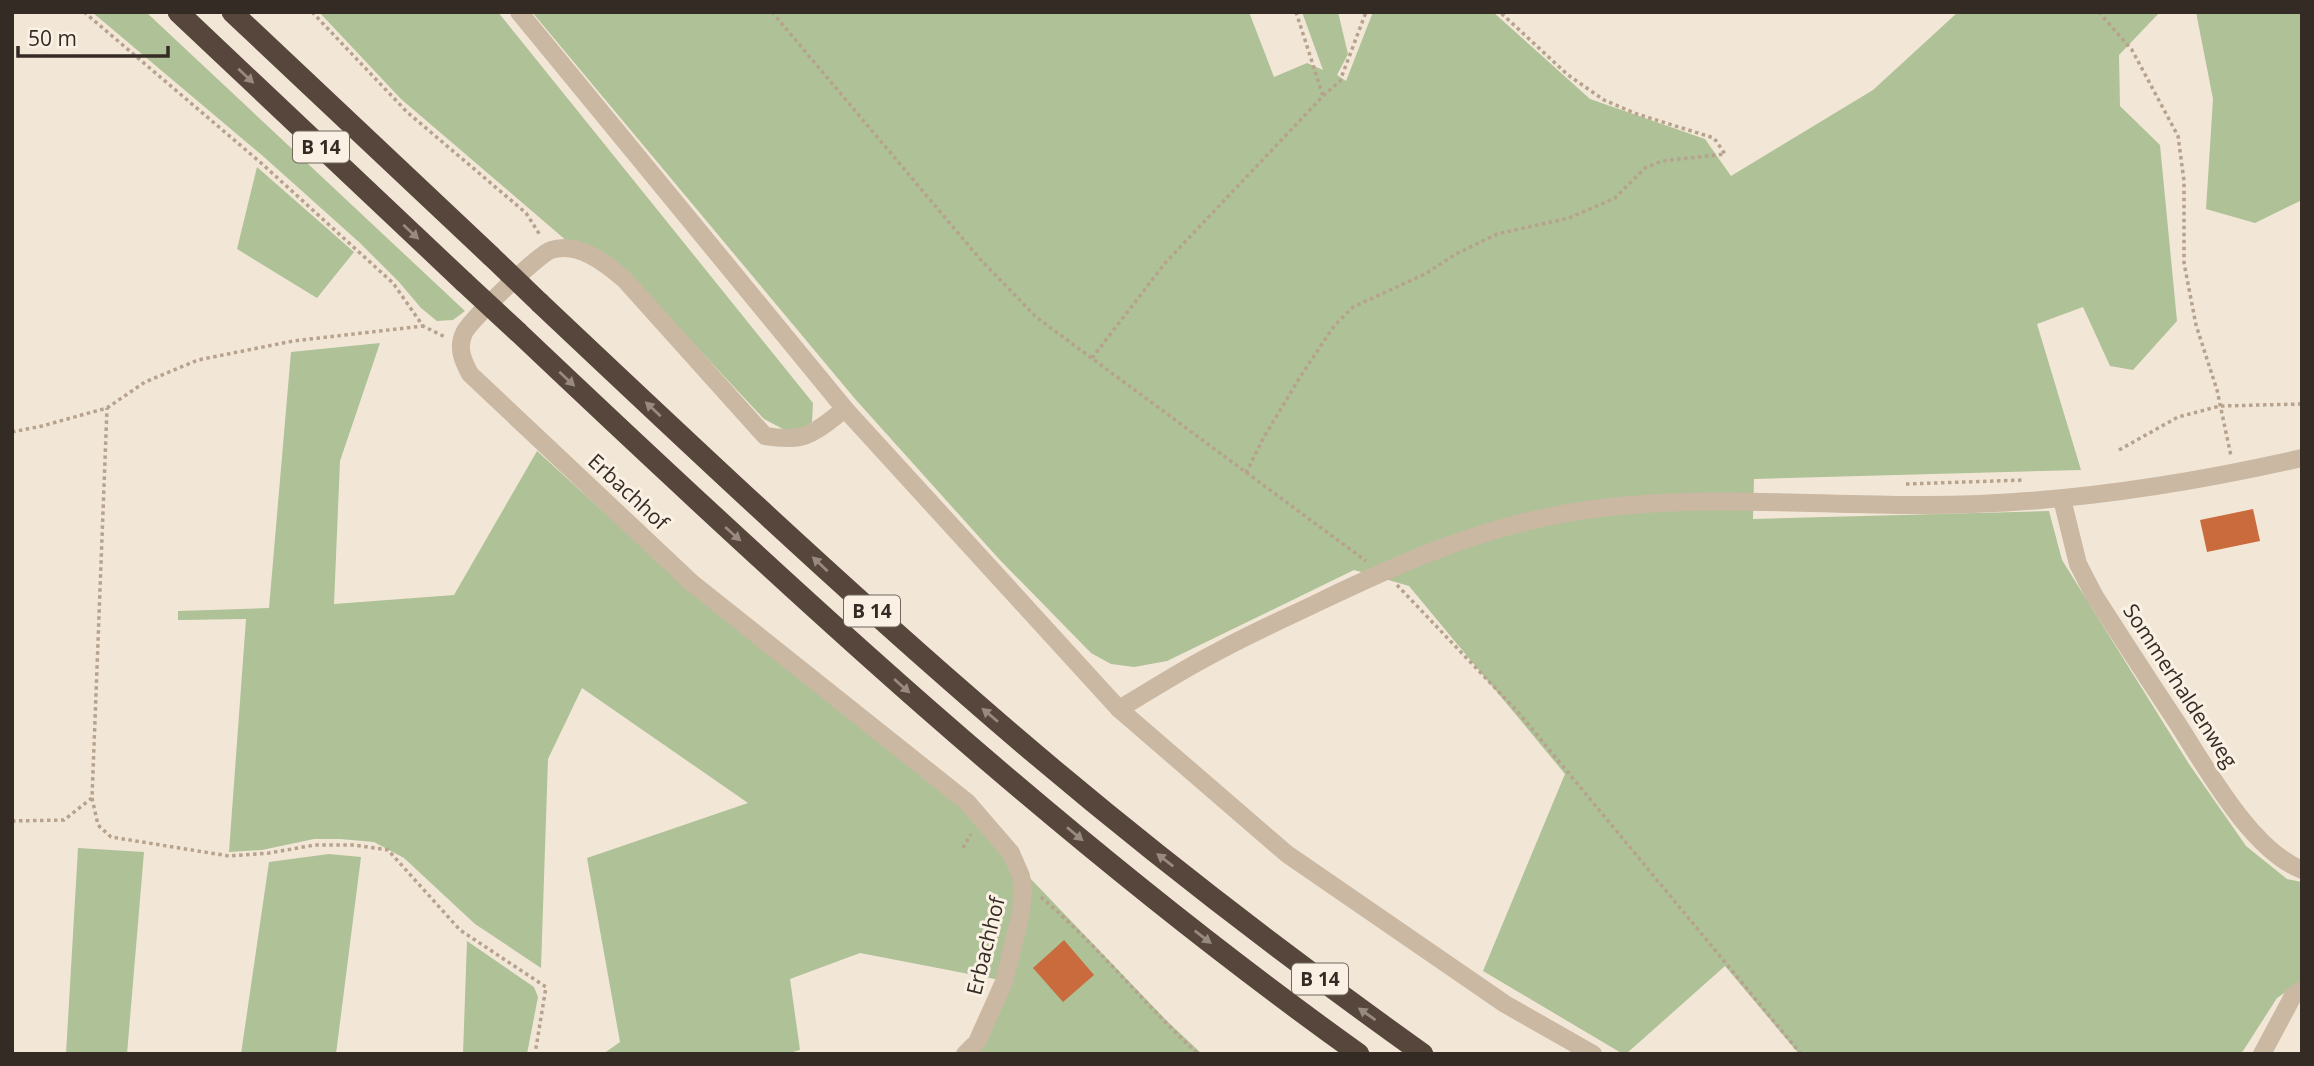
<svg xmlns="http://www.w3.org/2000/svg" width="2314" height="1066" font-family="'Open Sans',sans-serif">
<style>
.green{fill:#afc197}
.building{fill:#ca6b3d}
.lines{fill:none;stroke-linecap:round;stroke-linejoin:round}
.path{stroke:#b6a28d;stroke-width:3.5;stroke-dasharray:3.5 3.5;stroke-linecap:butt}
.minor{stroke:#cab8a3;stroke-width:18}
.highway{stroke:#56463c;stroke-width:21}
.highway-bridge{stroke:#56463c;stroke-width:21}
.oneway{fill:#988a7f}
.labels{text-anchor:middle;stroke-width:6;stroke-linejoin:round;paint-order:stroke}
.shield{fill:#faf1e4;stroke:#70665e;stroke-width:2}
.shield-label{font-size:19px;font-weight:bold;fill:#352b25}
.street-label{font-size:21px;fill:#352b25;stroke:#faf1e4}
</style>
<rect width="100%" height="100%" fill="#f2e7d7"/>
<!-- green -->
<g class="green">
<polygon points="92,12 146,12 465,311 453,320 437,321 421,308 399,282 360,243 264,157"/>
<polygon points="319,12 498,12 813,403 812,422 799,431 783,429 764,419 620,265 595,250 568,242 401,99"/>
<polygon points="532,12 1249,12 1274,77 1307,63 1323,70 1302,12 1338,12 1348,54 1337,75 1346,81 1373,12 1493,12 1590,99 1705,139 1731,176 1873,90 1958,12 2160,12 2119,55 2120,106 2160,145 2177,321 2133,370 2110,366 2083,307 2037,324 2081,470 1754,479 1753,519 2049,511 2062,560 2189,764 2246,846 2287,879 2302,882 2302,981 2277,998 2243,1051 2238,1054 1799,1054 1725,966 1626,1054 1623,1054 1483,971 1565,774 1409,586 1354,570 1167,661 1134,667 1111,664 1091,653 999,559 856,400"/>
<polygon points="2196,12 2302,12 2302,200 2255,223 2206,209 2213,99"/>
<polygon points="257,167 354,252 317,298 237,249"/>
<polygon points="380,343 340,461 334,604 454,595 537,451 684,585 960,805 1167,1021 1202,1054 965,1054 1005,981 860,953 790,979 800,1050 786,1054 603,1054 620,1042 587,858 748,803 582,688 548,759 541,968 475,924 404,858 374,842 340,839 314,839 262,850 229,852 246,619 178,620 178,611 269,608 291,352"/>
<polygon points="78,848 144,852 127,1054 66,1054"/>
<polygon points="329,854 361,857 336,1054 241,1054 269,862"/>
<polygon points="467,941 534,987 538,997 527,1054 463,1054"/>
</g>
<!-- building -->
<g class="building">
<polygon points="2253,509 2260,541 2207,552 2200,520"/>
<polygon points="1064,940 1094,975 1063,1002 1033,968"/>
</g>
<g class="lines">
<!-- path -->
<g class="path">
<polyline points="84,12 260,162 393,283 423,326 445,337"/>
<polyline points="312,12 407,112 526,213 540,235"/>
<polyline points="772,12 980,259 1036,317 1366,561"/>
<polyline points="1296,12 1323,96"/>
<polyline points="2099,12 2132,50 2178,136 2184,181 2184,263 2196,325 2217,390 2231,456"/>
<polyline points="1092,358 1166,262 1323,96 1340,81 1366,12"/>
<polyline points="12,432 42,426 107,408 145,382 198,360 293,341 423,326"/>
<polyline points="2119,450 2178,417 2220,406 2302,404"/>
<polyline points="1246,473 1264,437 1300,377 1334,326 1353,307 1425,274 1456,254 1497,234 1569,218 1615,198 1645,168 1662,161 1725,154 1714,138 1637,114 1604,100 1568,75 1500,12"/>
<polyline points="1906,484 2025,480"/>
<polyline points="1397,585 1518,712 1801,1054"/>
<polyline points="92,798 98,825 111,837 229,856 269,853 315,845 354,845 388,850 460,930 546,987 535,1054"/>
<polyline points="12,821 64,820 92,798 107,408"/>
<polyline points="963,848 971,834"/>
<path d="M1041,897c56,48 102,106 157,157"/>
</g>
<!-- minor -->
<g class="minor">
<polyline points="519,12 845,409 1119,709 1287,854 1505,1004 1593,1054"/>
<path d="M845,409c-32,24 -38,34 -80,27l-141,-157c-19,-16 -46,-38 -73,-29 -12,4 -82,71 -87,83 -7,15 -1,28 6,41l222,209 275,219 44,51 10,23 2,14 -2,23 -17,69 -27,60 -12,12"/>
<path d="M2062,499l16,65 16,31c27,42 54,84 82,126 30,46 74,128 126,149"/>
<path d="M1119,709c32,-19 63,-39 96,-56 34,-19 71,-35 106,-52 75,-36 149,-69 231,-85 116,-24 245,-11 364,-11 131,1 259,-18 386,-47"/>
<polyline points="2262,1054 2293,996 2302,990"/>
</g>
<!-- highway -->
<g class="highway">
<polyline points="178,12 464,282"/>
<polyline points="232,12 491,256"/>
<path d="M540,303c141,133 283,267 429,394 145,127 297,245 454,357"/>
<path d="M518,332c268,254 540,507 841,722"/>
</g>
<!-- highway-bridge -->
<g class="highway-bridge">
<polyline points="491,256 540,303"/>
<polyline points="464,282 518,332"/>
</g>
</g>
<!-- one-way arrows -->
<defs><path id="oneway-solid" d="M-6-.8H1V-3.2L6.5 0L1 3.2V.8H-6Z" transform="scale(1.75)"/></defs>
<g class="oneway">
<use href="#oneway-solid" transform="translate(246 76) rotate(43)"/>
<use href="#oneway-solid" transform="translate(411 232) rotate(43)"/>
<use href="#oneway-solid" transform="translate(567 379) rotate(43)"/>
<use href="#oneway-solid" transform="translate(653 409) rotate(-137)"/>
<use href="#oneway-solid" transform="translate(733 534) rotate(42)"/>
<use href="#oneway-solid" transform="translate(820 564) rotate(-137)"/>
<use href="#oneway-solid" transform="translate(902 686) rotate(42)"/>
<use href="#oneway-solid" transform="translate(990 715) rotate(-140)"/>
<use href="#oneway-solid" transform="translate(1075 834) rotate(40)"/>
<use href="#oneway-solid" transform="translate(1165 860) rotate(-142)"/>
<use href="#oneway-solid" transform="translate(1203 937) rotate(38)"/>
<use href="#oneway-solid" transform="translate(1367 1014) rotate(-145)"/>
</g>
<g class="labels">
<!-- shield labels -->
<g class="shield">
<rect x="293" y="131.5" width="56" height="31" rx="5"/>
<rect x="844" y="595.5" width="56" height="31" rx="5"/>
<rect x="1292" y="963.5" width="56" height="31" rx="5"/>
</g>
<g class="shield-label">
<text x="321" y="154">B 14</text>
<text x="872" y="618">B 14</text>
<text x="1320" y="986">B 14</text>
</g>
<!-- street labels -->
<g class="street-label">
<text transform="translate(628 492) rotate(43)" y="7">Erbachhof</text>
<text transform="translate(2180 686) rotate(57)" y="7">Sommerhaldenweg</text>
<text transform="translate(986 946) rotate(-76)" y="7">Erbachhof</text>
</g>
</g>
<!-- border -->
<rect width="2314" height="1066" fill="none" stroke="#352b25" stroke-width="28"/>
<!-- scale -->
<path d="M18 46v10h150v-10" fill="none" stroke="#352b25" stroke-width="3.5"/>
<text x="28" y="46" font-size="21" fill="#352b25" stroke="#faf1e4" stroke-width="5" paint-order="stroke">50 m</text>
</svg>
